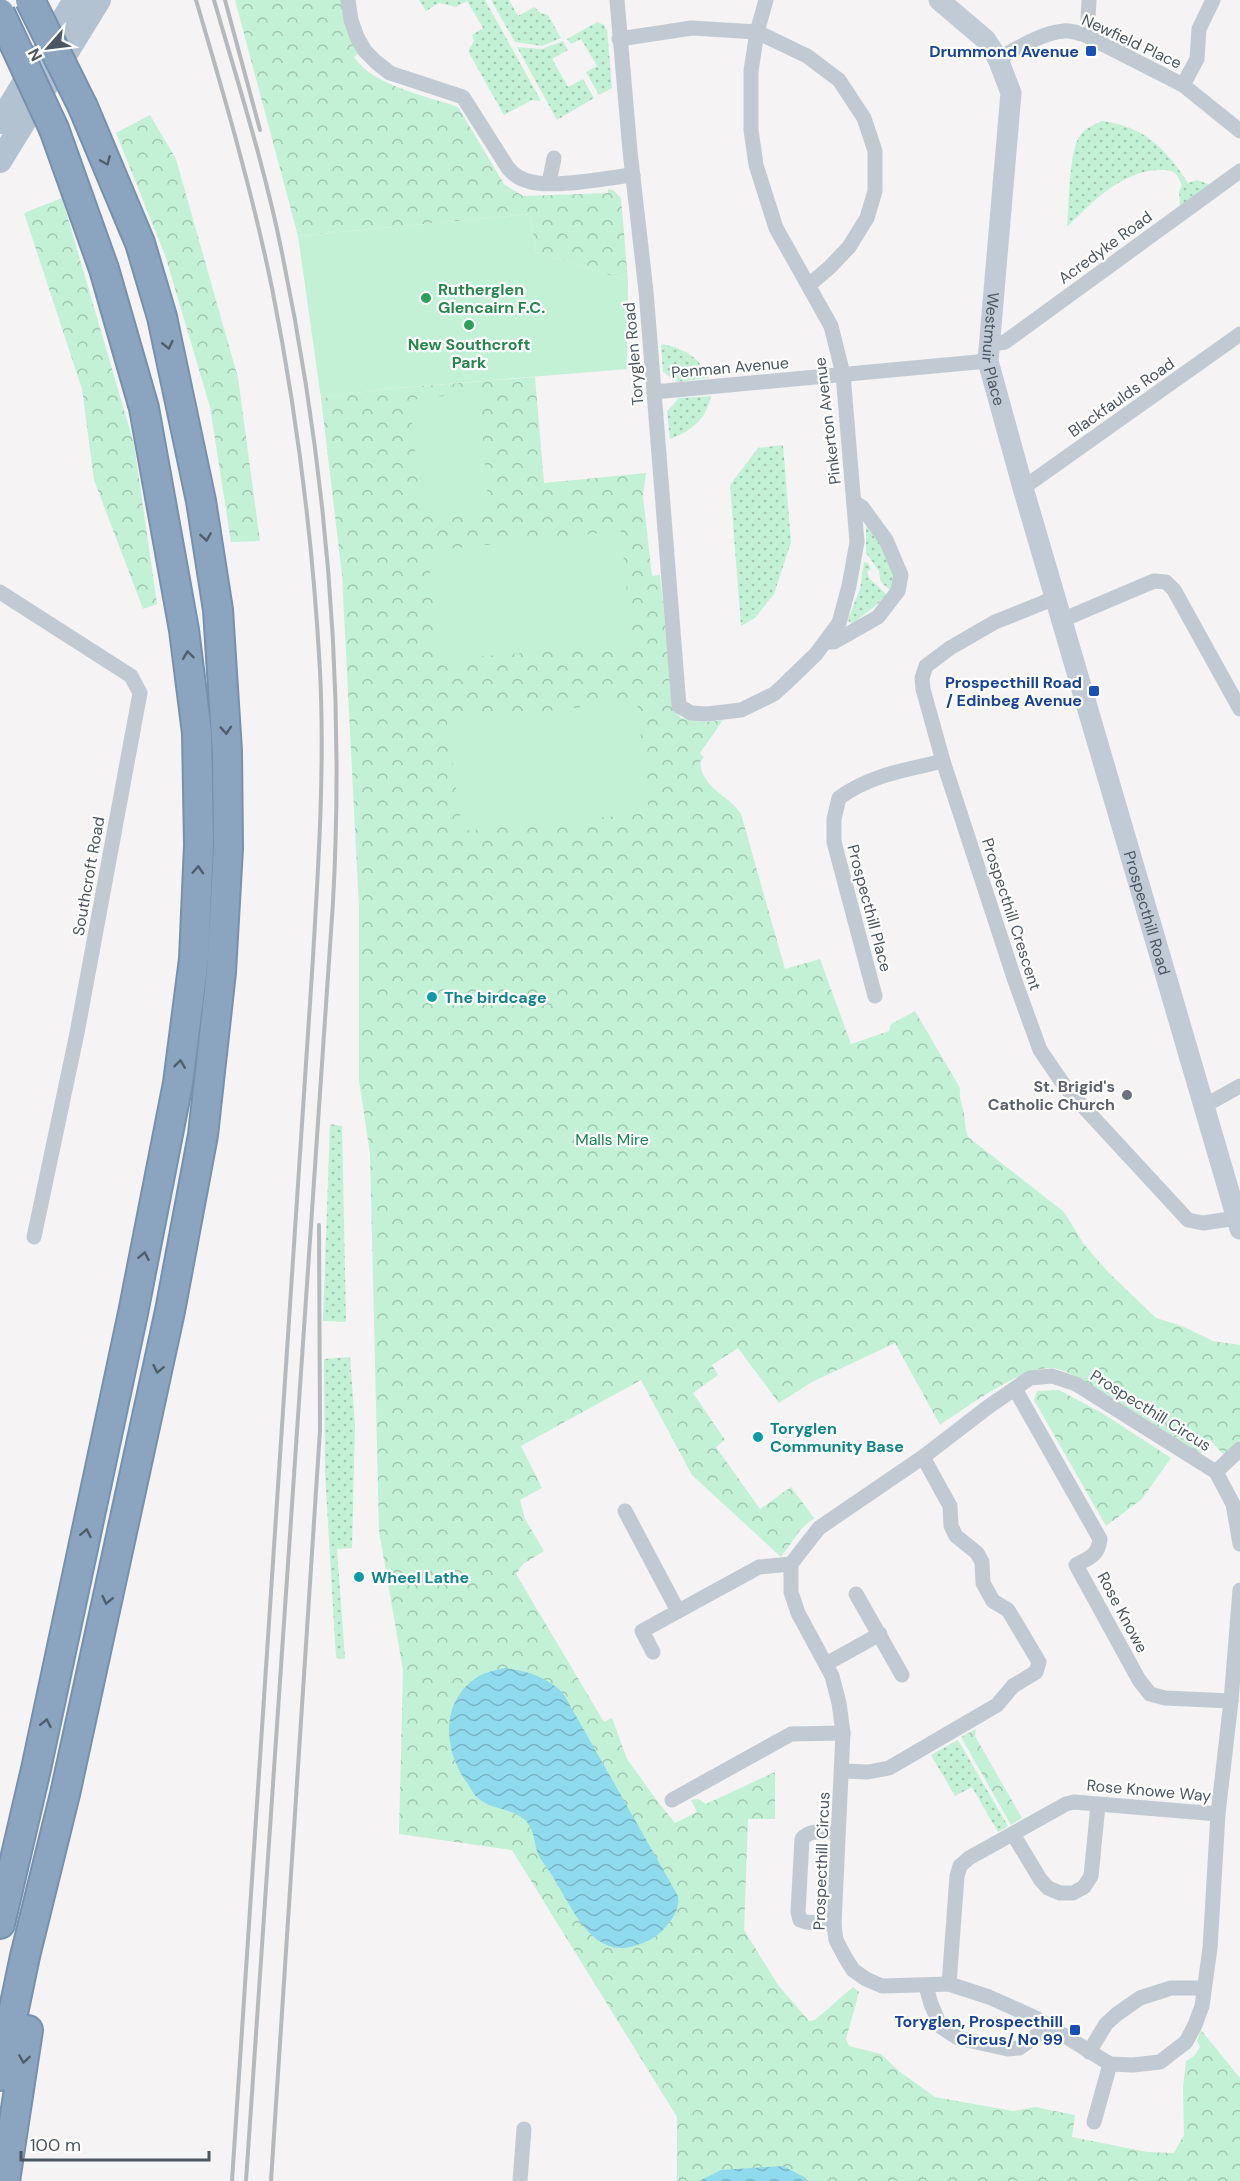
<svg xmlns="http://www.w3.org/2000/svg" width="1240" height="2181" font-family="'DM Sans',sans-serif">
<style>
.grass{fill:url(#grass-dots)}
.forest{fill:url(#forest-crowns)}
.pitch{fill:#c3f1d5}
.water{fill:url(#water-waves)}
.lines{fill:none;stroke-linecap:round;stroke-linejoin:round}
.motorway-casing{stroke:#7690ad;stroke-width:32}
.minor{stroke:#c1cad2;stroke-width:15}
.secondary{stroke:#c1cbd6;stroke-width:21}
.primary{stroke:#b3c2d1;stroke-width:24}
.motorway{stroke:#8ba5c1;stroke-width:28}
.rail{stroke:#b5b8bd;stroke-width:4}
.motorway-bridge-casing{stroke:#7690ad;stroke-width:32;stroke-linecap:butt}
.motorway-bridge{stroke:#8ba5c1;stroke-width:28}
.oneway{stroke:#505e6b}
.transit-dot{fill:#1a4fb4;stroke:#fff;stroke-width:2}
.leisure-dot{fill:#2e9e5b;stroke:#fff;stroke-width:2}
.culture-dot{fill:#0f9aa8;stroke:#fff;stroke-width:2}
.worship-dot{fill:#6b7280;stroke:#fff;stroke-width:2}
.labels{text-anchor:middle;stroke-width:4.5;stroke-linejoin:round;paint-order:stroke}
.street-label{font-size:16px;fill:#4a5661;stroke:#fff}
.transit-label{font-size:16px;font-weight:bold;fill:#164399;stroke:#fff;text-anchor:end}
.leisure-label{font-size:16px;font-weight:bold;fill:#27864d;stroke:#fff;text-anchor:start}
.culture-label{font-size:16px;font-weight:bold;fill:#0d838f;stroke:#fff;text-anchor:start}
.worship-label{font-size:16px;font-weight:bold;fill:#5b616d;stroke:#fff;text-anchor:end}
.park-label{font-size:16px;fill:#17864f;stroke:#fff}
</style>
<defs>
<pattern id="grass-dots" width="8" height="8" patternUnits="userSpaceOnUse" patternTransform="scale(1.5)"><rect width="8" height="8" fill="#c3f1d5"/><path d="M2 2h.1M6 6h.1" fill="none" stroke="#a0c6b0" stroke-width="1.8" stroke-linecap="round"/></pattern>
<pattern id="forest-crowns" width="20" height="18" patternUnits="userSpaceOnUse" patternTransform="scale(1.5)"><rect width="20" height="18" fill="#c3f1d5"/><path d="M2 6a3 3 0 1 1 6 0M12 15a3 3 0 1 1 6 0" fill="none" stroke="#a0c6b0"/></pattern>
<pattern id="water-waves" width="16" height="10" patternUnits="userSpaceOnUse" patternTransform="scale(1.5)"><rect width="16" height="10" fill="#90daee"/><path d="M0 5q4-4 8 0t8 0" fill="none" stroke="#78b4c4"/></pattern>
</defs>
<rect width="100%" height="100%" fill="#f5f3f3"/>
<!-- grass -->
<g class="grass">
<polygon points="419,0 485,0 541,101 532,100 504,115 468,51 474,41 472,35 483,28 467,1 456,7 439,3 426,11"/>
<polygon points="491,0 509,0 518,16 534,7 541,13 548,15 561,38 542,46 515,42"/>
<polygon points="597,22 604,25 607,30 612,88 599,95 586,72 597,66 581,39 571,44 567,39"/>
<polygon points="563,41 568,50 552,59 568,87 583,79 594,98 557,120 517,47 542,49"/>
<path d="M1102,121c42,5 64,28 86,62l9,-3 14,5 -31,21 -1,-14 3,-7c-2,-4 -4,-9 -7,-12 -6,-4 -12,-3 -18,-3 -36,2 -66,33 -90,57 2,-21 2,-74 12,-90 6,-9 14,-12 23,-16z"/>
<path d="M661,344c23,4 38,13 48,34l-32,4 -14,-10z"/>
<path d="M711,396c-5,23 -19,35 -41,43l-3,-28 12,-13z"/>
<polygon points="783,445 791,542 774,594 755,618 741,626 730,485 758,448"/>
<polygon points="870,526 876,532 895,579 891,591 881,582 879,571 866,553 866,527"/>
<polygon points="864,562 868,563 871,569 867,572 870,579 888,596 853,623 849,622 848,619 860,589"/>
<polygon points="330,1124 342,1126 346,1322 323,1321"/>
<polygon points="350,1357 355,1425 352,1548 337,1549 345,1659 336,1658 325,1472 324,1359"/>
<polygon points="958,1740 1008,1826 998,1832 972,1787 955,1796 931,1755"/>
</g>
<!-- forest -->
<g class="forest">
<path d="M235,0h106l4,26 15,26 -6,5c19,29 73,39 104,50l46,77 19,12 85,-3v-4l5,1 8,8 7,83 -92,-29 -6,-38 -232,22z"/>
<polygon points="150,115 176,159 238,378 260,541 231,542 210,407 165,255 116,133"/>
<polygon points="62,198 134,444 157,604 143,609 94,480 82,389 24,213"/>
<path d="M535,377l9,106 102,-10 -3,23 9,80 8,-1 14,135 7,8 27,4 15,-2 -23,33 4,4 -4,5c1,5 2,11 4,14 8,16 28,23 37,38l44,155 35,-10 31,85 38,-13 2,-7 24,-13 45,77c-1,10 2,16 4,25 1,8 1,16 4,24l96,75 19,31 25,29 48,46 26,8 31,15 27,4v95l-16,15 -15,-16 -9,16 -127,-80c-6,-3 -15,-7 -22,-7 -31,-1 -85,40 -111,57l-45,-82 -83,39 -33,21 -41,-55 -26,17 6,10 -25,18 32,47 -9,7 44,62 31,-22 23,31 -13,11 -20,28 -89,-82 -51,-95 -120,66 21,42 -22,12 5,19 19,32 -21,13 -7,10 88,148 8,-4 15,41 28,39 20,25 22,-11 -6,-12 7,-1 8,5 69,-32v47h-27l-4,111 34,55 31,36 6,-1 38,-33 6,5 -13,47 3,7 32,8 19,18 35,25 78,14 22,-4 40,8 -3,22 75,15 27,1 10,-18 -1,-47 3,-27 8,-5 6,-9 -3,-6 4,-11 39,48v103h-563v-64l-165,-267 -113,-16 4,-164 -24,-139 -9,-377 -11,-74v-173l-17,-332 -21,-177 64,-9z"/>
<polygon points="1059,1390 1102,1413 1171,1458 1142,1499 1106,1526 1034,1400 1037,1391"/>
<polygon points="976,1729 975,1736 1022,1818 1011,1825 961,1737"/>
</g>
<!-- pitch -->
<g class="pitch">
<polygon points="530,214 536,252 628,281 627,369 385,389 321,398 298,236"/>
<polygon points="479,392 489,511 421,516 410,400"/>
<polygon points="621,531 632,644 439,660 428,551"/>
<polygon points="637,701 649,813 462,831 447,722"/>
</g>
<!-- water -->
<g class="water">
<path d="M505,1668c23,3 42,9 58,25l115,203c2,15 -7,25 -16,35 -8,8 -18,12 -28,15 -42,13 -62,-39 -80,-67 -4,-8 -10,-14 -15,-23 -6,-13 -3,-26 -15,-37 -12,-10 -33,-10 -45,-20 -5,-4 -8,-10 -11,-15 -25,-32 -29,-84 11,-108 7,-4 18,-6 26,-8z"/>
<polygon points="783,2166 804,2177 806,2181 699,2181 721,2170"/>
</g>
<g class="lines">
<defs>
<g id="motorway">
<polyline points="0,1924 36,1769 133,1313 178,1083 194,959 199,845 197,733 184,630 144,408 104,269 54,129"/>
<polyline points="0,2076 25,1956 65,1794 170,1311 203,1135 221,972 228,848 227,751 218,610 201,501 162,317 140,243 83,107"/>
<polyline points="5,2181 28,2030"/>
</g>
</defs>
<!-- motorway casing -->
<use href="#motorway" class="motorway-casing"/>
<!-- minor -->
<g class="minor">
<path d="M348,0l3,20 6,17 8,14 11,11 14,11 73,24 45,71c6,7 11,11 20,13 25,8 77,-3 105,-6"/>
<polyline points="617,0 630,151 646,291 679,706 691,713 707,714 741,710 774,694 785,684 816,654 839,623 849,586 857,542 843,374 831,326 776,228 756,165 751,130 751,71 757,32 766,0"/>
<polyline points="1088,19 1089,0"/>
<polyline points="619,39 692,28 757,32 807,56 839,80 864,118 875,151 875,191 867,218 849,247 830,267 809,285"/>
<path d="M998,59c20,-11 43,-26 66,-28 6,-1 13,2 19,3l100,51 57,46"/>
<polyline points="1183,85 1197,59 1199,29 1213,0"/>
<polyline points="549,183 554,158"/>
<polyline points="988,345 1005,342 1240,171"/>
<polyline points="654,392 988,361"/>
<polyline points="1023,488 1240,334"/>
<polyline points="0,592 131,676 140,693 77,1033 34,1237"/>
<polyline points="1055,598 995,622 950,648 926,666 922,678 923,689 943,761 1015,981 1040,1050 1066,1088 1188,1220 1203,1223 1237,1218"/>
<polyline points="1062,620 1154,581 1166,582 1174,590 1240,709"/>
<polyline points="825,642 834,642 878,617 898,591 901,575 886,540 862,507 854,502"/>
<path d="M875,996l-41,-154v-23l5,-21c31,-23 67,-28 104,-37"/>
<polyline points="1204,1106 1240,1086"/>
<path d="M1015,1389l85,150c-2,17 -10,18 -24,26l63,115 11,14 15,4 66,3"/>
<polyline points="1216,1472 1240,1449"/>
<polyline points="625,1511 678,1611"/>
<polyline points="1240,1544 1233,1504 1216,1472 1076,1384 1052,1376 1030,1378 988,1407 923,1457 819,1528 791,1564 791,1592 798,1613 832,1676 839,1703 843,1733 834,1924 836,1940 845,1957 853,1970 866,1979 882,1986 949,1984 989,1997 1036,2018 1110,2064 1133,2065 1160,2062 1186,2042 1195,2025 1202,2006 1210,1948 1218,1814 1231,1701 1240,1590"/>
<polyline points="856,1594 902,1675"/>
<polyline points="653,1652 642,1631 759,1567 791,1564"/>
<polyline points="826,1664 880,1634"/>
<polyline points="843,1771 868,1772 889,1768 997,1705 1013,1686 1036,1672 1039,1662 1008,1610 993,1601 983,1583 982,1562 977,1553 956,1536 951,1526 950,1506 923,1457"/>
<polyline points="672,1800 791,1734 843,1733"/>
<polyline points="1013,1834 1040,1879 1048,1888 1060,1893 1073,1893 1084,1887 1091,1876 1098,1805"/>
<path d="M834,1924l-28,-2 -6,-2 -2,-8 4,-73c8,-10 23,-7 36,-7"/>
<polyline points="949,1984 957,1876 960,1866 969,1858 1066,1804 1074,1802 1218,1814"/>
<polyline points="926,1986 931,2004 941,2027 958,2038 1008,2049 1019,2048 1049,2027"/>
<polyline points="1089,2052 1106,2024 1117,2014 1140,1998 1171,1988 1204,1988"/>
<polyline points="1094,2122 1110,2064"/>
<polyline points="520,2181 524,2129"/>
</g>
<!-- secondary -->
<path class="secondary" id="s1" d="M939,0l47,40 12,19 13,34 -23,268 35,127 217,741"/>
<!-- primary -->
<g class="primary">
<polyline points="0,122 75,0"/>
<polyline points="0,161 99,0"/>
</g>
<!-- motorway -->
<use href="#motorway" class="motorway"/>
<!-- rail -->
<g class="rail">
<path d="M196,0c28,95 56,191 76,288 25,126 41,254 48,383 5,100 -2,202 -8,302l-80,1208"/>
<path d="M214,0c24,83 51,168 68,253 44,213 63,432 51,649l-87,1279"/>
<polyline points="225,0 260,130"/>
<polyline points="271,2181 320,1430 319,1225"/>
</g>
<defs>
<g id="motorway-bridge">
<polyline points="30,0 83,107"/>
<polyline points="0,13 54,129"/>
</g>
</defs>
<!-- motorway-bridge casing -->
<use href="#motorway-bridge" class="motorway-bridge-casing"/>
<!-- motorway-bridge -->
<use href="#motorway-bridge" class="motorway-bridge"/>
</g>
<!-- one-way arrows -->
<defs><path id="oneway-chevron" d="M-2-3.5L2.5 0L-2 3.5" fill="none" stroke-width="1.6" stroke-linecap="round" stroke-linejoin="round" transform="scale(1.5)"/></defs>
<g class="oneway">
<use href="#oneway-chevron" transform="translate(106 161) rotate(67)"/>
<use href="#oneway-chevron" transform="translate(168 345) rotate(77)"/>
<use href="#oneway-chevron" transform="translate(206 537) rotate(81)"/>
<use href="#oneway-chevron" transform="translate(188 655) rotate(-97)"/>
<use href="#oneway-chevron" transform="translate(226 730) rotate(86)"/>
<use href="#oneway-chevron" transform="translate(198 870) rotate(-87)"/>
<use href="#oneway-chevron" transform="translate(180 1064) rotate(-83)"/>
<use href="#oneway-chevron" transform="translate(144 1256) rotate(-79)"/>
<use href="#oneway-chevron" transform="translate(158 1369) rotate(102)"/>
<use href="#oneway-chevron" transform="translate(86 1533) rotate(-78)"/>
<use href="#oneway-chevron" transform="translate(107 1600) rotate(103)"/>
<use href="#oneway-chevron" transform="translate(46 1723) rotate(-78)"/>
<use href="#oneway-chevron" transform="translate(24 2059) rotate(99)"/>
</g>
<!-- markers -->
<g class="transit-dot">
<rect x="1085" y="45" width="12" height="12" rx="3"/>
<rect x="1088" y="685" width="12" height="12" rx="3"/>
<rect x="1069" y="2024" width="12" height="12" rx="3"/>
</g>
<g class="leisure-dot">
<circle cx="426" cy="298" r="6"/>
<circle cx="469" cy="325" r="6"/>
</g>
<g class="culture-dot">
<circle cx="432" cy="997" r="6"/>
<circle cx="758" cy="1437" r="6"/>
<circle cx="359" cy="1577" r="6"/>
</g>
<circle class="worship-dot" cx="1127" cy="1095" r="6"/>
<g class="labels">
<!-- street labels -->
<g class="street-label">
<text transform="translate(1132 41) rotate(25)" y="6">Newfield Place</text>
<text transform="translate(1105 247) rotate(-36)" y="6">Acredyke Road</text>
<text dy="6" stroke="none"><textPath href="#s1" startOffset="378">Westmuir Place</textPath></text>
<text transform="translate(633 354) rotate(-95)" y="6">Toryglen Road</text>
<text transform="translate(730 367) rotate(-5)" y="6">Penman Avenue</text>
<text transform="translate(1121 397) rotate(-35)" y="6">Blackfaulds Road</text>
<text transform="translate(827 421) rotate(-97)" y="6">Pinkerton Avenue</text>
<text transform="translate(88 876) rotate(-80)" y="6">Southcroft Road</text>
<text transform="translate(870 908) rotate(75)" y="6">Prospecthill Place</text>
<text dy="6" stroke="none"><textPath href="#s1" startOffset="964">Prospecthill Road</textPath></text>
<text transform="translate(1012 914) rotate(72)" y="6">Prospecthill Crescent</text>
<text transform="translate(1151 1410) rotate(32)" y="6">Prospecthill Circus</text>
<text transform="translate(1123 1612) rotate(62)" y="6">Rose Knowe</text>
<text transform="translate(1149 1790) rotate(5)" y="6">Rose Knowe Way</text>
<text transform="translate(821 1861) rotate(-88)" y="6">Prospecthill Circus</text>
</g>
<!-- transit labels -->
<g class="transit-label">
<text x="1079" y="57">Drummond Avenue</text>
<text x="1082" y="688">Prospecthill Road<tspan x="1082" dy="18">/ Edinbeg Avenue</tspan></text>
<text x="1063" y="2027">Toryglen, Prospecthill<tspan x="1063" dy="18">Circus/ No 99</tspan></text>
</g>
<!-- leisure labels -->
<g class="leisure-label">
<text x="438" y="295">Rutherglen<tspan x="438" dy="18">Glencairn F.C.</tspan></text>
<text x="469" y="350" text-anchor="middle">New Southcroft<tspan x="469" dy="18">Park</tspan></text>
</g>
<!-- culture labels -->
<g class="culture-label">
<text x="444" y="1003">The birdcage</text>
<text x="770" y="1434">Toryglen<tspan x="770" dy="18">Community Base</tspan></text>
<text x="371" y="1583">Wheel Lathe</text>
</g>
<!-- worship labels -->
<g class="worship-label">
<text x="1115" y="1092">St. Brigid's<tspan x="1115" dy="18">Catholic Church</tspan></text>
</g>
<!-- park labels -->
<g class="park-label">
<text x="612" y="1145">Malls Mire</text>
</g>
</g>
<!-- north arrow -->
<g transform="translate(48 48) rotate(242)" stroke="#ffffff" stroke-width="4.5" paint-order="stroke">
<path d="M0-4.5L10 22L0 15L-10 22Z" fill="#4a5661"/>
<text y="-9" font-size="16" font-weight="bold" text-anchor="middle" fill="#4a5661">N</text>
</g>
<!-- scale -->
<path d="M21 2151v9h188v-9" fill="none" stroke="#4a5661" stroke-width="3"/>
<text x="30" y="2151" font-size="18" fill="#4a5661" stroke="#ffffff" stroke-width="4.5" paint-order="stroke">100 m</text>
</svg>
